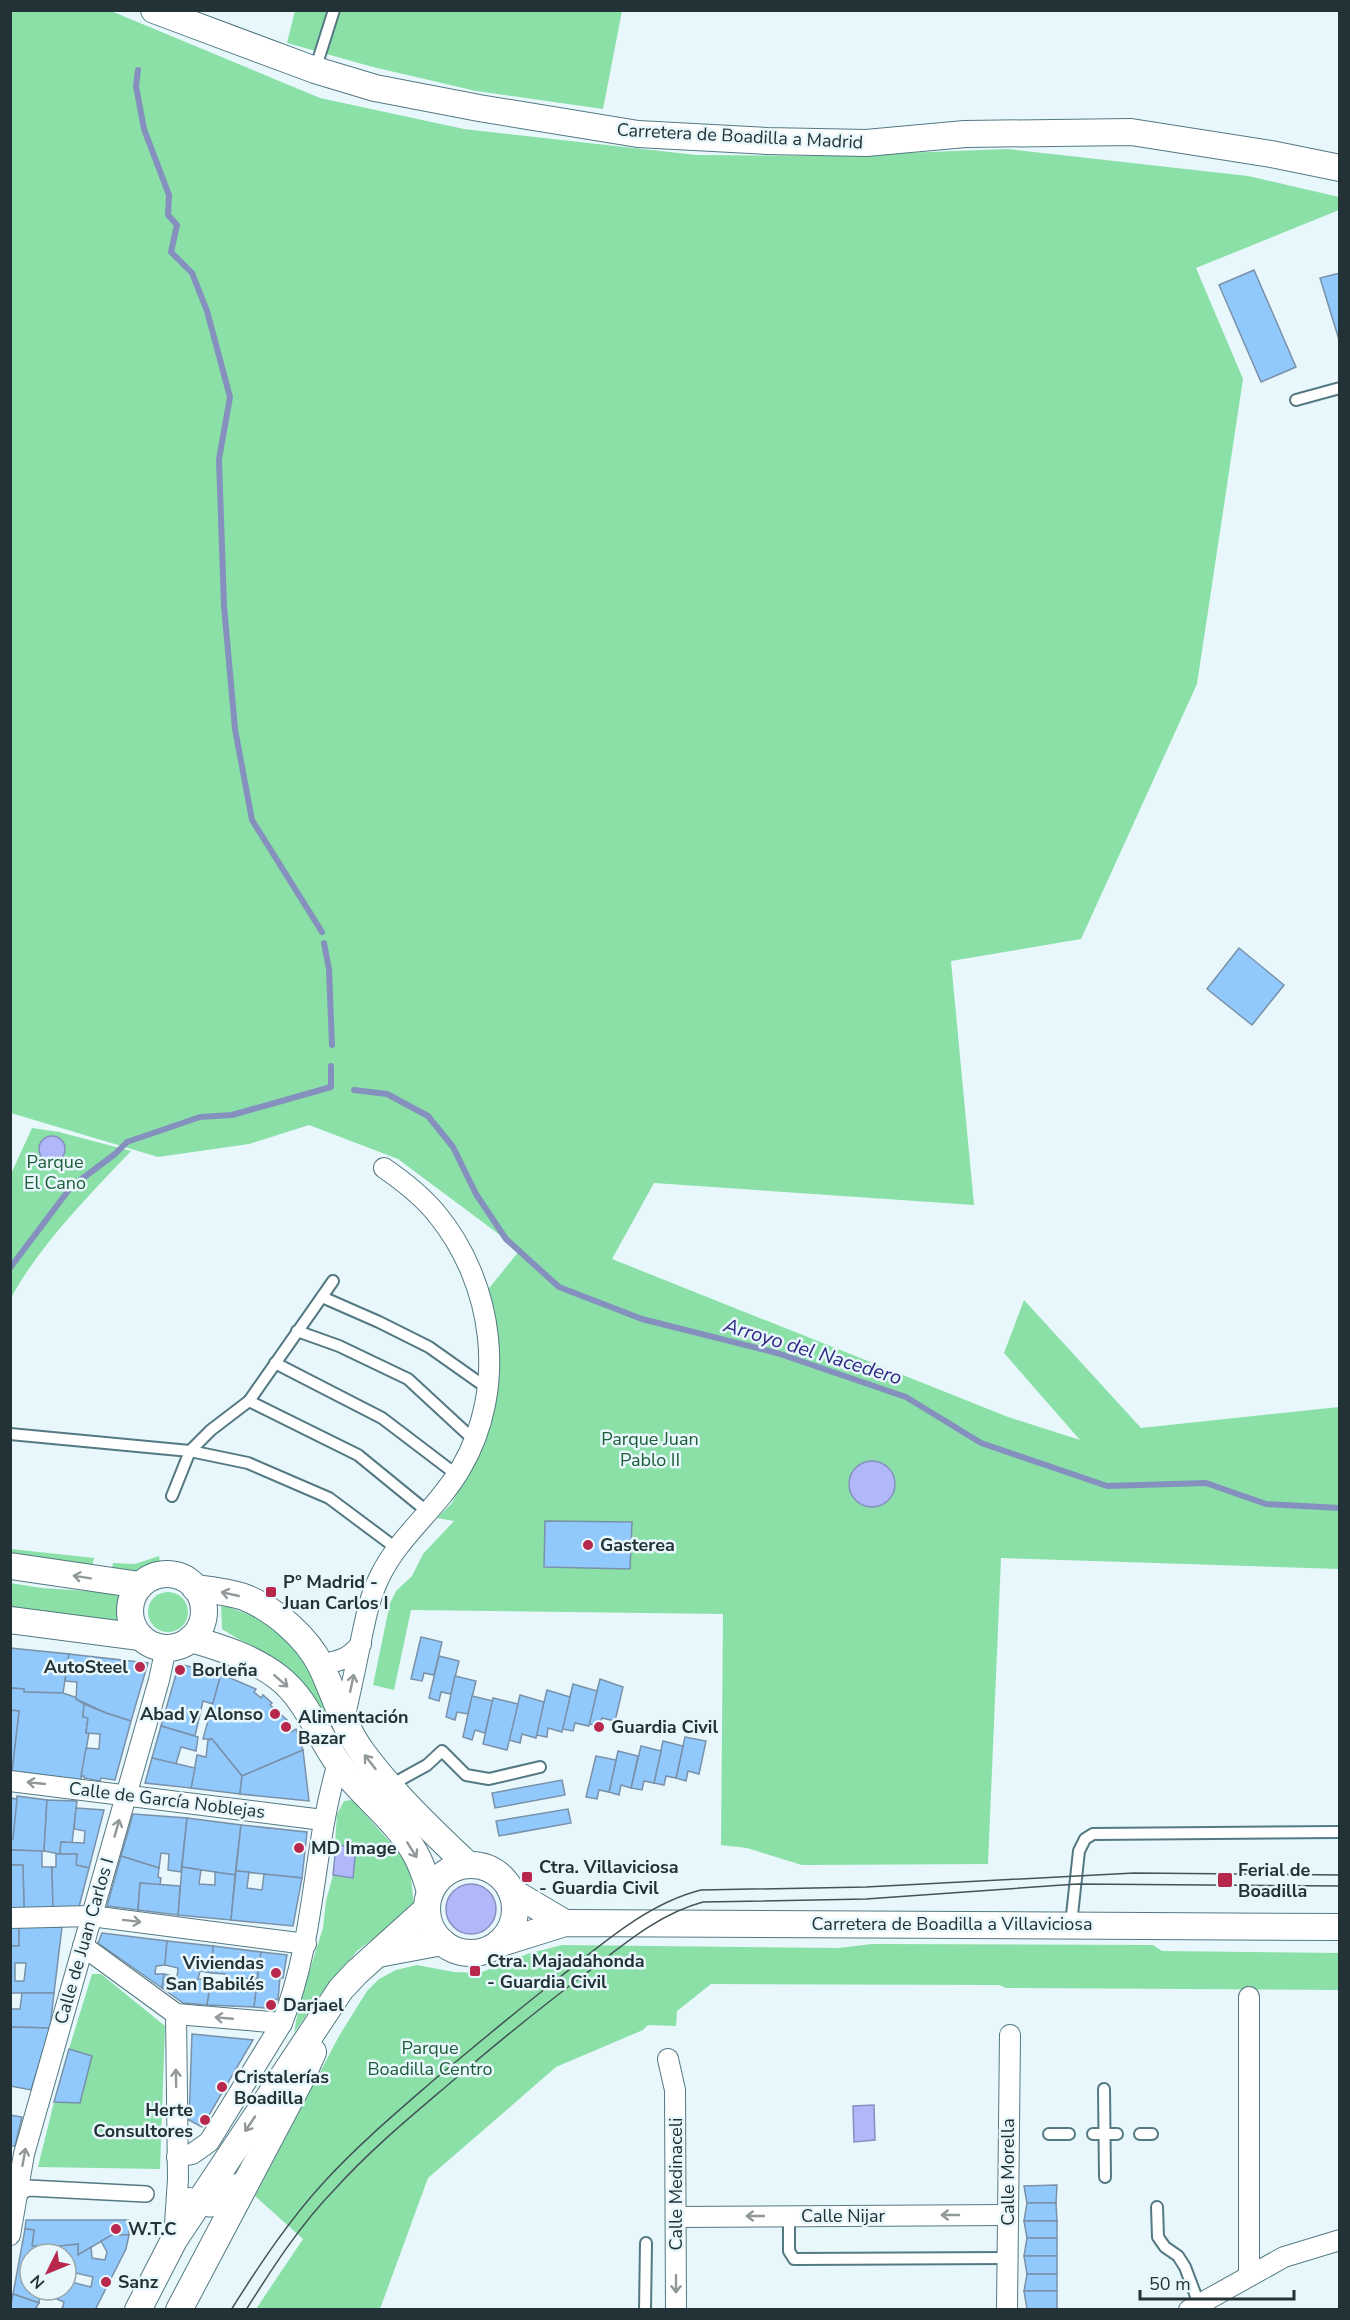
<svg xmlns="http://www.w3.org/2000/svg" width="1350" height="2320" font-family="'Nunito Sans',sans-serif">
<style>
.green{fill:#8ae0a7}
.water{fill:#b0b8fa;stroke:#8590bf;stroke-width:1.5}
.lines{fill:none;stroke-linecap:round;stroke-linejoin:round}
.stream{stroke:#8590bf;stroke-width:6}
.building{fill:#92c9fd;stroke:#7991a9;stroke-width:1.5;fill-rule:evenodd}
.service-casing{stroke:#547983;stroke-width:14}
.pedestrian-casing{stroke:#547983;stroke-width:18}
.minor-casing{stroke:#547983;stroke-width:22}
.tertiary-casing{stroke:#547983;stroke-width:28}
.service{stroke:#fff;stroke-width:10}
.pedestrian{stroke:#fff;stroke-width:15}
.minor{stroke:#fff;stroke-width:20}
.tertiary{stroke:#fff;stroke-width:26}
.tram{stroke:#435357;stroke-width:1.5}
.oneway{stroke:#90989a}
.poi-dot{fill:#b8274c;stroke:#e7f7fb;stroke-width:2}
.labels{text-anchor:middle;stroke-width:5;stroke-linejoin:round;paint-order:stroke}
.street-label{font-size:18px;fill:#223236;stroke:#e7f7fb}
.park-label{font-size:18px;fill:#1d5c37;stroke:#e7f7fb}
.poi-label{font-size:18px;font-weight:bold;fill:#223236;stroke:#e7f7fb;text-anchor:start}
.water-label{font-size:20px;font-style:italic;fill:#2e2783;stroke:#e7f7fb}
</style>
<rect width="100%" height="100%" fill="#e7f7fb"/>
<!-- green -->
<g class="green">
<polygon points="10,11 111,11 320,98 464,129 696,155 823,156 1008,149 1248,176 1339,197 1339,210 1196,268 1243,379 1197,684 1081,939 951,961 974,1205 654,1183 612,1259 1008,1417 1080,1440 1004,1353 1024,1300 1141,1428 1339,1407 1339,1569 1001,1558 988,1864 802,1865 747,1848 721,1845 723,1614 411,1610 394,1690 373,1685 390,1603 396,1591 412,1576 423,1554 454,1521 437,1518 452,1503 484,1439 486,1292 520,1250 398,1159 309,1125 249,1144 158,1157 11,1113"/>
<polygon points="295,11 622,11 603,109 476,91 373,67 287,43"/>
<path d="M32,1128l27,4 72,19c-41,43 -92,95 -120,147v-124z"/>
<polygon points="11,1549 94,1558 91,1572 11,1561"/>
<polygon points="159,1556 161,1567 144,1574 111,1573 113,1563 135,1564"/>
<polygon points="10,1583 42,1588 118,1593 119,1623 11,1611"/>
<circle cx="168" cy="1612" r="20"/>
<polygon points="221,1604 252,1616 278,1631 308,1664 335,1729 314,1699 285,1668 222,1629"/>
<polygon points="352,1800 400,1853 410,1870 414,1905 408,1912 357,1951 321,1994 294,2033 299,2005 323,1928 326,1901 333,1875 337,1814 344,1801"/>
<polygon points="872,1944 1153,1945 1162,1951 1339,1953 1339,1990 1006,1988 999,1985 711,1984 677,2011 676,2026 648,2025 643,2030 556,2067 428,2178 380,2309 256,2309 303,2239 255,2196 339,2036 367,1991 379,1979 396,1970 417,1965 454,1972 480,1973 527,1954 562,1945 838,1948"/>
<polygon points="92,1974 101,1974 165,2026 160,2169 38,2167 54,2102 80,2102 92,2056 69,2049"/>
</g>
<!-- water -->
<g class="water">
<circle cx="52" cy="1149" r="13"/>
<circle cx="872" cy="1484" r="23"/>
<polygon points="336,1845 356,1847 353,1878 333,1875"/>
<circle cx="471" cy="1909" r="25"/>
<polygon points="874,2105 875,2140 854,2142 853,2106"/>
</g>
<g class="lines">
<!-- stream -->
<g class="stream">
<polyline points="138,70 136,86 144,129 169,195 168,215 177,225 171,252 192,273 207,311 230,397 219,459 224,606 235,729 252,820 322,932"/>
<polyline points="324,943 329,969 332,1045"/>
<polyline points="354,1090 387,1094 428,1116 453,1147 476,1194 506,1239 559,1287 642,1319 777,1353 906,1397 981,1443 1107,1486 1206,1483 1266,1504 1340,1508"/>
<polyline points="10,1268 71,1187 115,1154 127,1142 200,1117 232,1115 331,1087 331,1066"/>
</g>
</g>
<!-- building -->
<g class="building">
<polygon points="1254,270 1296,367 1261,382 1219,285"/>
<polygon points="1340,273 1340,343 1320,278"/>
<polygon points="1239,948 1284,985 1252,1025 1207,989"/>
<polygon points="545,1521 632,1522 630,1569 544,1567"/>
<polygon points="421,1637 442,1642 434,1675 424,1673 422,1681 411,1679"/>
<polygon points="10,1648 69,1654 63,1693 24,1692 24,1689 10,1688"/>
<polygon points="69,1654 148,1663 131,1721 106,1713 76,1699 77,1682 65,1681"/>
<polygon points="439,1656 459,1661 451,1694 441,1692 439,1701 429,1698"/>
<polygon points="179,1664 221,1674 213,1704 203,1701 195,1736 161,1726"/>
<polygon points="221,1674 256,1689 254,1692 261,1698 263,1695 272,1703 270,1705 287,1720 291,1732 296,1729 303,1750 242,1776 212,1739 203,1739"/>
<polygon points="455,1676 476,1681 468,1714 457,1712 455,1720 446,1717"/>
<polygon points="600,1679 623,1687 615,1721 602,1718 599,1726 589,1724"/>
<polygon points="573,1684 597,1691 589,1726 575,1723 573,1731 562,1729"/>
<polygon points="10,1688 24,1689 24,1692 63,1693 75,1697 76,1699 84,1704 83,1717 88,1718 86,1733 89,1733 81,1780 12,1771 19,1711 10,1710"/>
<polygon points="547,1690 570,1697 562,1732 548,1728 547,1737 536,1735"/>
<polygon points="520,1695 544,1702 536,1738 522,1734 520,1743 509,1740"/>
<polygon points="472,1696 493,1701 485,1733 475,1730 472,1740 463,1737"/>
<polygon points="493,1698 518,1704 507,1750 483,1744"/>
<polygon points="84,1704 106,1713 131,1721 115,1780 101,1778 100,1781 84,1778 84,1776 81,1776 86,1748 99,1749 100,1734 86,1733 88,1718 83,1717"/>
<polygon points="10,1710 19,1711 12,1771 10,1771"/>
<polygon points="161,1726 198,1737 196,1751 181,1747 176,1764 152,1758"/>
<polygon points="685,1737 706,1741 699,1774 688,1771 686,1781 676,1778"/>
<polygon points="212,1739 242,1776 240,1794 191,1788 197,1755 206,1757 208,1740"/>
<polygon points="663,1741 683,1746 676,1778 666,1776 664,1785 654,1783"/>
<polygon points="641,1746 661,1751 654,1783 644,1781 642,1790 631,1788"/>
<polygon points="303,1750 309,1801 240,1794 242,1776"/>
<polygon points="618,1751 638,1756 631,1788 621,1785 619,1795 609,1792"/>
<polygon points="596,1756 616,1760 609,1792 599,1790 597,1799 586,1797"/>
<polygon points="152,1758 195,1768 191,1788 145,1783"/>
<polygon points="562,1780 565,1795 495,1808 492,1793"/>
<polygon points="17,1796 47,1800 44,1851 10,1850"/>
<polygon points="10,1798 17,1799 13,1839 10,1839"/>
<polygon points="47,1800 77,1801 72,1843 61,1842 60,1854 44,1851"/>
<polygon points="76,1808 104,1810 89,1868 76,1865 77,1854 60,1854 61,1842 84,1843 85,1831 74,1829"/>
<polygon points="568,1809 571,1823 499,1836 496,1821"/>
<polygon points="133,1814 187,1818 181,1872 168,1870 169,1854 161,1853 159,1868 121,1856"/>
<polygon points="187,1818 241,1825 235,1875 182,1867"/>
<polygon points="241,1825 307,1832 302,1878 236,1871"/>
<polygon points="11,1850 42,1851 42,1867 52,1867 53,1908 24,1908 23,1865 10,1865"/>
<polygon points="56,1854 77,1854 76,1865 89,1868 79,1907 53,1908 52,1867 56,1867"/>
<polygon points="121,1856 159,1868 158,1877 161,1878 160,1885 140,1883 138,1910 107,1906"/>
<polygon points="10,1865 23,1865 24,1908 10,1908"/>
<polygon points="182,1867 201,1870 199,1884 215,1885 215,1872 235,1875 231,1920 178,1915"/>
<polygon points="236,1871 249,1872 247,1888 262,1890 264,1874 302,1878 293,1926 231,1920"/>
<polygon points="140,1883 180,1886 178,1915 138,1910"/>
<rect x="10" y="1927" width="9" height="19"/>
<path d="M19,1927h43l-8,66h-44v-47h9zM15,1963h11l-2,18h-9z"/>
<polygon points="102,1933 167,1941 165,1965 156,1966 155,1974 164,1974 162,1988 98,1943"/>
<polygon points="167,1941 213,1946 212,1973 200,1971 198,1979 211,1981 207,2005 183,2003 162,1988 164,1974 177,1977 178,1968 165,1965"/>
<polygon points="213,1946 261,1952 257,1979 245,1978 244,1984 257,1985 254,2007 207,2005 211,1981 224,1982 225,1974 212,1973"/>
<polygon points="261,1952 287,1955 283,1978 280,1978 278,2000 275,1999 274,2009 254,2007"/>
<polygon points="22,1993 54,1993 50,2028 10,2027 10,2009 20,2009"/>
<polygon points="11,2027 50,2028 31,2090 10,2086"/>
<polygon points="192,2034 253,2040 202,2127 189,2120"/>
<polygon points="69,2049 92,2056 80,2103 54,2102"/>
<polygon points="10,2115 22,2117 15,2146 10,2146"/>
<polygon points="1057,2185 1056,2203 1027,2203 1024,2186"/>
<polygon points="1027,2203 1056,2203 1057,2221 1024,2221"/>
<polygon points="26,2220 129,2220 129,2235 112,2235 78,2255 78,2244 51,2247 32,2246 34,2230 25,2229"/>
<polygon points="1024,2221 1057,2221 1057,2238 1027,2238"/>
<path d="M25,2229l9,1 -2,16 19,1 27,-3v11l13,-8 1,11 13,2 2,-8 -6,-11 11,-6h17l-3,14 -31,61h-33l2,-8 -12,-5 -12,-3 -1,9 -26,-9zM30,2254h36v36h-36zM72,2272l21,5 -2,10 -20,-5z"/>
<polygon points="1027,2238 1057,2238 1057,2256 1024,2256"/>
<polygon points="1024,2256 1057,2256 1057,2274 1027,2274"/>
<polygon points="1027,2274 1057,2274 1057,2291 1024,2291"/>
<polygon points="1024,2291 1057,2291 1057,2309 1027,2309"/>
<polygon points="13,2294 39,2303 36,2308 41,2310 10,2310"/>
</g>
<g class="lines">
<defs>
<g id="service">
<polyline points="315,70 334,10"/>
<polyline points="1296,400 1340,388"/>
<polyline points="322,1297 379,1322 429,1347 487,1388"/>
<polyline points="297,1331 339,1346 408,1379 474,1440"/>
<polyline points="275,1363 382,1418 457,1475"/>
<polyline points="249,1401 358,1455 429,1513"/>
<polyline points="10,1434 190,1451 248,1463 329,1498 396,1548"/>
<polyline points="172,1496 190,1451 211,1430 249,1401 333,1281"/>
<polyline points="389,1786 427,1765 442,1751 466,1775 489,1779 540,1767"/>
<polyline points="1071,1924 1079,1851 1085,1839 1093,1834 1340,1832"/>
<polyline points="1104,2089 1105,2177"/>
<polyline points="1049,2134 1069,2134"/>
<polyline points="1093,2134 1117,2134"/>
<polyline points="1140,2134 1152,2134"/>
<polyline points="1157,2207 1158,2237 1165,2247 1178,2256 1185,2267 1199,2304"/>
<polyline points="789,2216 789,2251 794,2259 1008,2258"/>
<polyline points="645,2310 646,2243"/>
</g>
<polyline id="pedestrian" points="10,2192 19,2193 28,2188 146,2194"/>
<g id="minor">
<path d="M320,1664c18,-2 29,-5 41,-20"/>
<path d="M344,1721c5,-25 11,-50 16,-76 5,-24 9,-47 20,-69 20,-41 58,-68 81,-108 47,-80 33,-185 -25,-255 -15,-18 -33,-32 -52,-45"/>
<polyline points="10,1781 323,1820"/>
<polyline points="10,1918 91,1916 306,1944"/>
<polyline points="83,1946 176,2014 282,2023"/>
<polyline points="1249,1997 1249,2276"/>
<polyline points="668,2059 675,2090 676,2310"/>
<path d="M177,2157l15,-3 17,-12 73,-119c34,-86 30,-173 56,-260"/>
<path d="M189,2198c12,7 25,14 36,2 5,-5 6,-11 12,-16"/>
<polyline points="677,2217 1008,2215"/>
<polyline points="10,2235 24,2154 159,1680 166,1648"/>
<polyline points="174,2239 178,2179 176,2014"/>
<polyline points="1007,2310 1010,2035"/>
<polyline points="1189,2310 1284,2257 1340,2240"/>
</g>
<g id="tertiary">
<polyline points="154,10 315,70 375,88 479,108 638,134 767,141 866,143 965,134 1131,132 1271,154 1340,168"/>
<polyline points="10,1566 140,1585"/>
<circle cx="167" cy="1611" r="37"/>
<path d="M195,1588c16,2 34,4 49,9 30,12 63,40 77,69 14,29 22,60 41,86 31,42 68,77 106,113"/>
<polyline points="10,1620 140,1637"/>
<path d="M191,1639c31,9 61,18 87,38 29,22 39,57 60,86 23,32 58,56 77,90 7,12 11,25 15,38"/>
<circle cx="471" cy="1909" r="44"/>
<polyline points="511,1891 565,1923"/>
<polyline points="498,1944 565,1923 1340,1927"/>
<polyline points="378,1954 442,1942"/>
<polyline points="138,2310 174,2240 341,1989 357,1972 427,1909"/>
<polyline points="179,2310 301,2079 313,2052"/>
</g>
</defs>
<!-- service casing -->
<use href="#service" class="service-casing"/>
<!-- pedestrian casing -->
<use href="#pedestrian" class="pedestrian-casing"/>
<!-- minor casing -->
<use href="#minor" class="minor-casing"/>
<!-- tertiary casing -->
<use href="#tertiary" class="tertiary-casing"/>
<!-- service -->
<use href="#service" class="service"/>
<!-- pedestrian -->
<use href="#pedestrian" class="pedestrian"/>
<!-- minor -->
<use href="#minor" class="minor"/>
<!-- tertiary -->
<use href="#tertiary" class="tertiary"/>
<!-- tram -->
<g class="tram">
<path d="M231,2310c29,-46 58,-90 94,-129 34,-37 72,-69 110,-102 40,-33 79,-66 120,-98 44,-34 90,-77 146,-91l165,-3 268,-14 206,2"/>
<path d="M246,2310c27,-43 54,-85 89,-121 37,-41 79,-75 121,-111 39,-33 79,-66 120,-97 39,-29 78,-66 127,-79l163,-3 211,-15 263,2"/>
</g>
</g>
<!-- one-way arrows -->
<defs><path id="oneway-shaft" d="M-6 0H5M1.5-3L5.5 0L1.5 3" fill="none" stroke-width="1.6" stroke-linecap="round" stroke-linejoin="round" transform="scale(1.5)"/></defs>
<g class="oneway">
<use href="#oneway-shaft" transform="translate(82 1577) rotate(-171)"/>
<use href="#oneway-shaft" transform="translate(230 1594) rotate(-167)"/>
<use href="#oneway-shaft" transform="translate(281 1681) rotate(41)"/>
<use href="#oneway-shaft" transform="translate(352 1683) rotate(-78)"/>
<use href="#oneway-shaft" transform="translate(370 1762) rotate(-128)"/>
<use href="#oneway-shaft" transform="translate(36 1783) rotate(-174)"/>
<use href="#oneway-shaft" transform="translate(117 1828) rotate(-74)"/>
<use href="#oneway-shaft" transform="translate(412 1850) rotate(58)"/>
<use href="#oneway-shaft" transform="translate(132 1921) rotate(7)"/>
<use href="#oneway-shaft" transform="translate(224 2018) rotate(-175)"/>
<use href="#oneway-shaft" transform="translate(176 2078) rotate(-91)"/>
<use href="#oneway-shaft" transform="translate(250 2124) rotate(124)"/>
<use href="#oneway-shaft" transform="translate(24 2157) rotate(-80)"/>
<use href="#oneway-shaft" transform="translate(950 2215) rotate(180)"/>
<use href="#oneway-shaft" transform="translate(755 2216) rotate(180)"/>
<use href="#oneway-shaft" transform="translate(676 2284) rotate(90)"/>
</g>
<!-- markers -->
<g class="poi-dot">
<circle cx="588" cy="1545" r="6"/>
<rect x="265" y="1586" width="12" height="12" rx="3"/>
<circle cx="140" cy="1667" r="6"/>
<circle cx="180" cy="1670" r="6"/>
<circle cx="275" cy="1714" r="6"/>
<circle cx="286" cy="1727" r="6"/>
<circle cx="599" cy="1727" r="6"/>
<circle cx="299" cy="1848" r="6"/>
<rect x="521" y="1871" width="12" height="12" rx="3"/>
<rect x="1217" y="1872" width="16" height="16" rx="3"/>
<rect x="469" y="1965" width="12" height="12" rx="3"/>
<circle cx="276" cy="1973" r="6"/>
<circle cx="271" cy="2005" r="6"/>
<circle cx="222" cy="2087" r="6"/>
<circle cx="205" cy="2120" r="6"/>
<circle cx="116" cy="2229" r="6"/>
<circle cx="106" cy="2282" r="6"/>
</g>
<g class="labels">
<!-- street labels -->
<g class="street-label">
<text transform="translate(740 136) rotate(3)" y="6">Carretera de Boadilla a Madrid</text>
<text transform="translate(167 1800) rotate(7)" y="6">Calle de García Noblejas</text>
<text x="952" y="1930">Carretera de Boadilla a Villaviciosa</text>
<text transform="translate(84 1941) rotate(-74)" y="6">Calle de Juan Carlos I</text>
<text transform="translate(1008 2172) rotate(-90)" y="6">Calle Morella</text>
<text transform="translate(676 2184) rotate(-90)" y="6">Calle Medinaceli</text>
<text x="843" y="2222">Calle Nijar</text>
</g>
<!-- park labels -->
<g class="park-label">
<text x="55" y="1168">Parque<tspan x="55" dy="21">El Cano</tspan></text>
<text x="650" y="1445">Parque Juan<tspan x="650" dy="21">Pablo II</tspan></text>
<text x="430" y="2054">Parque<tspan x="430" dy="21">Boadilla Centro</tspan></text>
</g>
<!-- poi labels -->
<g class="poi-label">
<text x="600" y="1551">Gasterea</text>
<text x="283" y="1588">Pº Madrid -<tspan x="283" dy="21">Juan Carlos I</tspan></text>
<text x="128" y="1673" text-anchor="end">AutoSteel</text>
<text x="192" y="1676">Borleña</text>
<text x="263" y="1720" text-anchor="end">Abad y Alonso</text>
<text x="298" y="1723">Alimentación<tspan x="298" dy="21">Bazar</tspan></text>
<text x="611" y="1733">Guardia Civil</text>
<text x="311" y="1854">MD Image</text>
<text x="539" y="1873">Ctra. Villaviciosa<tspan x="539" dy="21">- Guardia Civil</tspan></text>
<text x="1238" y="1876">Ferial de<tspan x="1238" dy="21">Boadilla</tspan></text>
<text x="487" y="1967">Ctra. Majadahonda<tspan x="487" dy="21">- Guardia Civil</tspan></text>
<text x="264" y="1969" text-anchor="end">Viviendas<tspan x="264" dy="21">San Babilés</tspan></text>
<text x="283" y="2011">Darjael</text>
<text x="234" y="2083">Cristalerías<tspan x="234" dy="21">Boadilla</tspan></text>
<text x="193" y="2116" text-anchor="end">Herte<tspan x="193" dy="21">Consultores</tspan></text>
<text x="128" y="2235">W.T.C</text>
<text x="118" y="2288">Sanz</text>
</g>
<!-- water labels -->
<g class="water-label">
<text transform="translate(813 1351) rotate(17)" y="7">Arroyo del Nacedero</text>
</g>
</g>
<!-- border -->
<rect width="1350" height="2320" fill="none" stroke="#223236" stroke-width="24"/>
<!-- north arrow -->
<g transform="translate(48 2272) rotate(227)"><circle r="28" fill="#e7f7fb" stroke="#98a8ac" stroke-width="1.5"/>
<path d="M0-4.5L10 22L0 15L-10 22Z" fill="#b8274c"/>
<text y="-9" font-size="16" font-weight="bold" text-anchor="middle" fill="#223236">N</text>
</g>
<!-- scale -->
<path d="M1140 2290v9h154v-9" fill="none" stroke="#223236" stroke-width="3"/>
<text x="1149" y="2290" font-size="18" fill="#223236" stroke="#e7f7fb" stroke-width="4.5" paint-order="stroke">50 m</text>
</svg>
